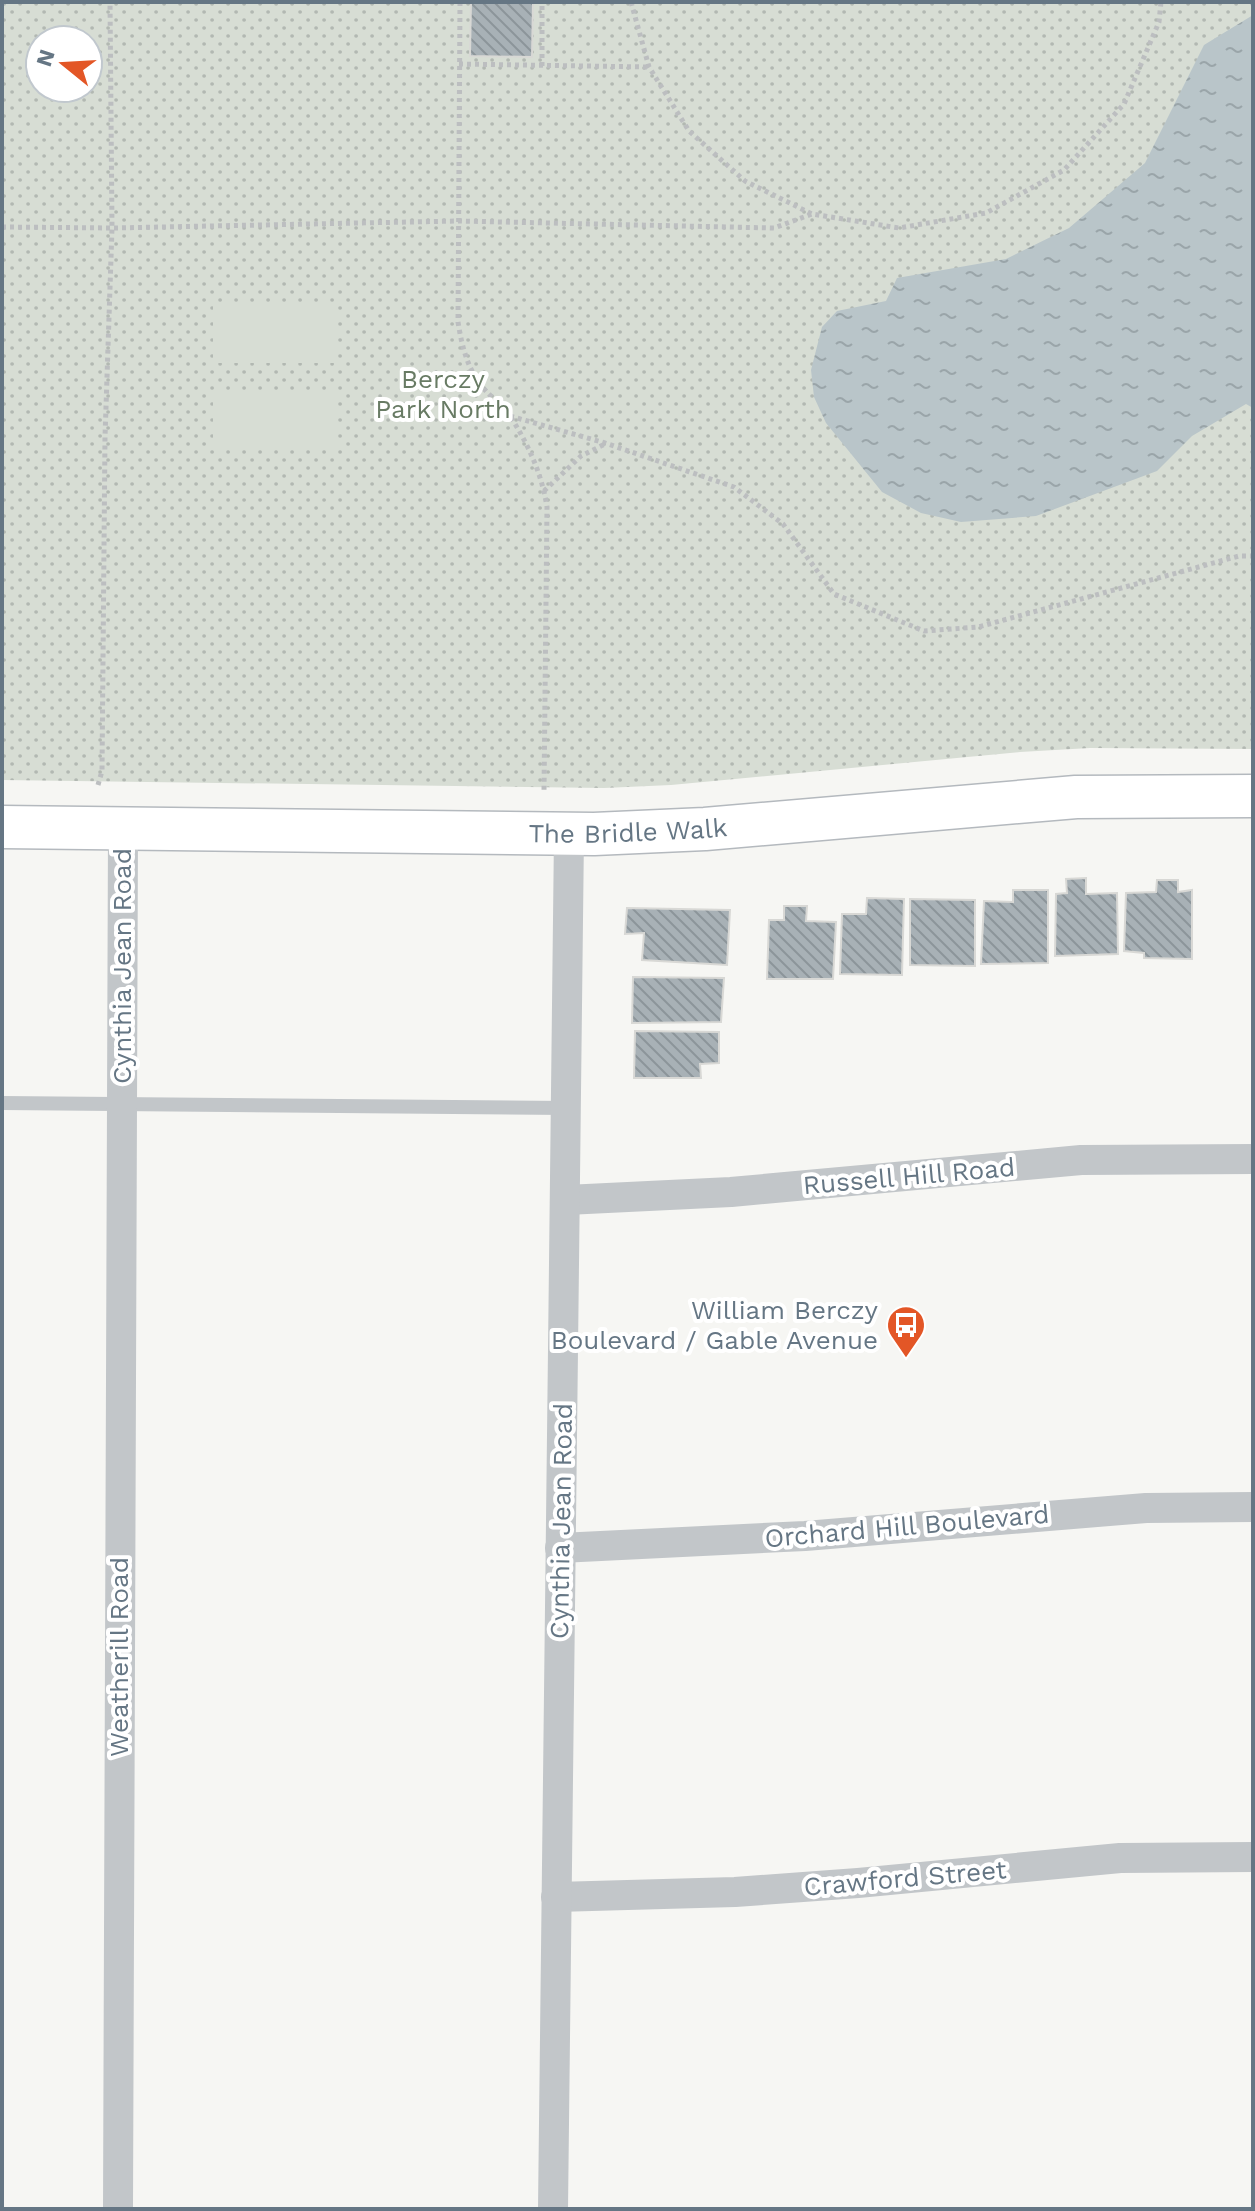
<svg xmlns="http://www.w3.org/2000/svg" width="1255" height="2211" font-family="'Work Sans',sans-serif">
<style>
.park{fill:url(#park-dots);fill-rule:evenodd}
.pitch{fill:#d7ddd4}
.water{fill:url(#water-ripples)}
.building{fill:url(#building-back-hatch);stroke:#d8d8d5;stroke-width:2}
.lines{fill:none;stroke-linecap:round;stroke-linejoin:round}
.secondary-casing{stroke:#b4b9be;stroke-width:45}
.path{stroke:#bcbec0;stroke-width:5;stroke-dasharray:4 4;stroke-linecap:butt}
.lane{stroke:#c2c6c9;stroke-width:14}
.street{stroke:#c2c6c9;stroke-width:30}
.secondary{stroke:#fff;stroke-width:42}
.labels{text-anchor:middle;stroke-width:8;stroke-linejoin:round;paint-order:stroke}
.park-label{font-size:26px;fill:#687b64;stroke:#fff}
.street-label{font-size:26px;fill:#657684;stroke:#fff}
.poi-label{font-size:26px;fill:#657684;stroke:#fff;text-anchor:end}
</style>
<defs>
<pattern id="park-dots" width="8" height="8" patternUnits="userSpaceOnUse" patternTransform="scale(2)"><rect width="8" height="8" fill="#d7ddd4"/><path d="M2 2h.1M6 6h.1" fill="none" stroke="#b2b8b2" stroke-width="1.8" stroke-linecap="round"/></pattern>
<pattern id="water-ripples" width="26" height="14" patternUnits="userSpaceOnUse" patternTransform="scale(2)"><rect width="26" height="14" fill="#b9c5c9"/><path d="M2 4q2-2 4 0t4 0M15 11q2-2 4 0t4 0" fill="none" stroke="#9aa5a9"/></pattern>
<pattern id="building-back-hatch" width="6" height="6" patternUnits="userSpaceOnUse" patternTransform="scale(2)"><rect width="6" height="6" fill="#a8b1b6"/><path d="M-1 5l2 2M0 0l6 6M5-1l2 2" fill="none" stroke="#8c959a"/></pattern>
</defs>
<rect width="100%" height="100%" fill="#f6f6f3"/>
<!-- park -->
<path class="park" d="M2,2h1251v747l-163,-1 -70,4 -349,33 -67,3 -602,-8zM40,40h48v48h-48z"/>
<!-- pitch -->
<g class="pitch">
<rect x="213" y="304" width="125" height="59"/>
<rect x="213" y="392" width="125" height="58"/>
</g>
<!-- water -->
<polygon class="water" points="1253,15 1253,408 1246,404 1192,436 1157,471 1036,516 961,522 921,513 882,492 826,423 814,397 811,370 822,327 837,311 886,301 897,278 1006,259 1069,228 1145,163 1204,45"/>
<!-- building -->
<g class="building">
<polygon points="471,2 533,2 532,57 470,56"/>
<polygon points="1086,878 1086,894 1117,893 1118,954 1055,956 1056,894 1067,893 1066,879"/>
<polygon points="1157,880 1178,880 1178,892 1192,890 1192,959 1144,958 1144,953 1124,951 1126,893 1156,892"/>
<polygon points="1013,890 1048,890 1048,963 981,964 984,901 1013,902"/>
<polygon points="867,898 904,899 902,975 840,974 842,914 866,914"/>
<polygon points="910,899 975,900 975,966 910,965"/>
<polygon points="784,906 807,906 806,921 836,922 833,979 767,979 769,920 784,920"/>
<polygon points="627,908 730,910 727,965 642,960 644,933 625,934"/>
<polygon points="633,977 724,978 721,1022 632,1023"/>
<polygon points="635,1031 719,1032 719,1063 700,1064 701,1078 634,1078"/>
</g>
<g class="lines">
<defs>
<g id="secondary">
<path id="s1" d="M2,827l592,7 111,-5 371,-32 177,-1"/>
</g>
</defs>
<!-- secondary casing -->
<use href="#secondary" class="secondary-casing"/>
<!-- path -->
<g class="path">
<path d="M460,2l-2,320c4,25 10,50 28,69 8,9 19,18 26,28 17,27 30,56 35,88l-3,284"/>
<polyline points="631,2 649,67 689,131 745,181 812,214 899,228 986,213 1064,170 1124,104 1159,22 1161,2"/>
<polyline points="459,64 649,67"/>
<polyline points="542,66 542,2"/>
<polyline points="2,227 112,228 458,221 774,228 812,214"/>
<polyline points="510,416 605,443 734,487 783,524 834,594 924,631 978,627 1239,556 1253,556"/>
<polyline points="544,491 581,456 605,444"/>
<polyline points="98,785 102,771 105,437 112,228 110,2"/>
</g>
<!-- lane -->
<polyline class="lane" points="2,1103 567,1108"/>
<!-- street -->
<g class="street">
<polyline points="566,1200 731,1192 1081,1160 1253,1159"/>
<polyline points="560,1548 805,1536 1146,1508 1253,1507"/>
<polyline points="556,1897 735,1892 858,1883 1120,1858 1253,1857"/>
<polyline points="118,2209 123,829"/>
<polyline points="553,2209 569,834"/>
</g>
<!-- secondary -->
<use href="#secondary" class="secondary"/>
</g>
<!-- icons -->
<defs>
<symbol id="bus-pin" viewBox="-11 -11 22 30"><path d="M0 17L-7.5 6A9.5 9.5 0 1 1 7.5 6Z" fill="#e35626" stroke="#fff"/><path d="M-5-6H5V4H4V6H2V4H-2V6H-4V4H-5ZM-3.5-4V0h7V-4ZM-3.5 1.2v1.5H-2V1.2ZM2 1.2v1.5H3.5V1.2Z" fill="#fff"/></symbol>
</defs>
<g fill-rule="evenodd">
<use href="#bus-pin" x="884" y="1303" width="44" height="60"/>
</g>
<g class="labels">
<!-- park labels -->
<g class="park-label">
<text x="443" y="388">Berczy<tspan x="443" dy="30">Park North</tspan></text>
</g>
<!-- street labels -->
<g class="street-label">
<text dy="9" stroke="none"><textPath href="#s1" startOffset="626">The Bridle Walk</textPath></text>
<text transform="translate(122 966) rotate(-90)" y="9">Cynthia Jean Road</text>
<text transform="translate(909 1176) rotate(-5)" y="9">Russell Hill Road</text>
<text transform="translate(561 1521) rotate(-89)" y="9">Cynthia Jean Road</text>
<text transform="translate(907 1526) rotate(-5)" y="9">Orchard Hill Boulevard</text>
<text transform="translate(119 1657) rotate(-90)" y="9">Weatherill Road</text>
<text transform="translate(905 1878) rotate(-5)" y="9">Crawford Street</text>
</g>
<!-- poi labels -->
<g class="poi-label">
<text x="878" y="1319">William Berczy<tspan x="878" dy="30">Boulevard / Gable Avenue</tspan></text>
</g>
</g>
<!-- border -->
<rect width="1255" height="2211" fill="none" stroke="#657684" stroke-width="8"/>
<!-- north arrow -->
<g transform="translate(64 64) rotate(288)"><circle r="38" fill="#ffffff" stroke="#c1c8ce" stroke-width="2"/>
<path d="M0-6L14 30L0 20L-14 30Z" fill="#e35626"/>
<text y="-12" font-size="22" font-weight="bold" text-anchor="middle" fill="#657684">N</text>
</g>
</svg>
